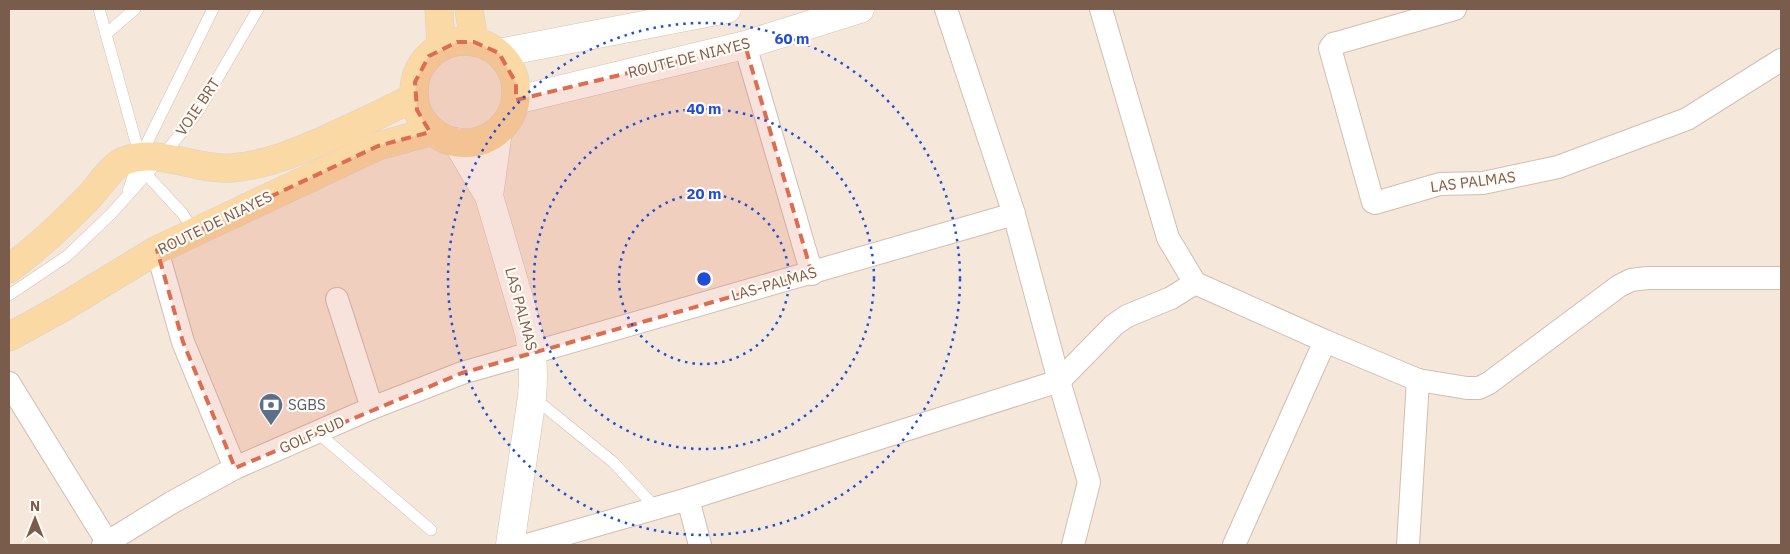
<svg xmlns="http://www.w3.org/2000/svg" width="1790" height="554" font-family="'IBM Plex Sans',sans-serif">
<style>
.residential{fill:#f5e8da}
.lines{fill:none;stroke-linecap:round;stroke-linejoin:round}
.lane-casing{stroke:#d1beb0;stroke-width:12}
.street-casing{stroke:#d1beb0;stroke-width:24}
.secondary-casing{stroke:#d6c0b0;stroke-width:29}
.primary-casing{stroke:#dad1cd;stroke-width:29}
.lane{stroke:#fff;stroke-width:11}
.street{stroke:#fff;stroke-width:22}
.secondary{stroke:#fff;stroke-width:28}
.primary{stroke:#fbd9a5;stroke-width:28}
.marked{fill:#dc6d51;fill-opacity:0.2;stroke:#dc6d51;stroke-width:4;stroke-dasharray:10 6;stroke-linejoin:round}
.ring{fill:none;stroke:#1d4ed8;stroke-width:2.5;stroke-dasharray:2.5 5}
.labels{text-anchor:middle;stroke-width:4.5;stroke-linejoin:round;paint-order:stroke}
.street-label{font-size:15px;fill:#7a5c4d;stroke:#fffaf3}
.service-label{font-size:15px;fill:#4e5e75;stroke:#fffaf3;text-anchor:start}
.centre{fill:#1d4ed8;stroke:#fffaf3;stroke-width:2.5}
.ring-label{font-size:15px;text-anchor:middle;font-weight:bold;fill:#1d4ed8;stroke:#fffaf3;stroke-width:4.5;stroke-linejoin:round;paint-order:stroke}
</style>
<rect width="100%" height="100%" fill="#fdf6ec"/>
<!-- residential -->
<rect class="residential" x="9" y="9" width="1772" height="536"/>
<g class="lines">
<defs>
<g id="lane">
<polyline points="99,9 140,157 146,174 182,213 195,232"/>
<polyline points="106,34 135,9"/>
<polyline points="128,191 140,157 213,9"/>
<polyline points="9,295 67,256 111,214 162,157 199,110 258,9"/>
<polyline points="534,398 613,462 656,508"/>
<polyline points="318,433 431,530"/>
</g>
<g id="street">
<polyline points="946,9 1014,214 1059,381 1089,482 1073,545"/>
<polyline points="1101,9 1168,238 1195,283 1325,341 1418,380 1467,388 1479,388 1489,383 1619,286 1631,280 1647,278 1781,278"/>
<polyline points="1455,9 1337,43 1333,44 1330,48 1373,202 1375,203 1440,184 1483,183 1558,167 1687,119 1781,60"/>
<polyline points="745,45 812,274"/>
<polyline points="157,250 183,342 235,468"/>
<polyline points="337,299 372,408"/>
<polyline points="9,383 109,545"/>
<polyline points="688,499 700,545"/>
<polyline points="103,545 171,503 235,468 372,408 462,373 1014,214"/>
<polyline points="527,545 688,499 1059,381 1114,325 1127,316 1171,298 1195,283"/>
<polyline points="1234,545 1325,341"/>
<polyline points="1408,545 1418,380"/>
</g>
<g id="secondary">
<polyline points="499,53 727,9"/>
<polyline points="516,100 745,45 860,9"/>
<path d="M457,142l32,54 40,137c4,22 5,42 3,64l-22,148"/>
<polyline points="489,196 498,131"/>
</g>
<g id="primary">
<polyline points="439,9 441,47"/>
<polyline points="469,9 474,42"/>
<circle cx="465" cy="92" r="51"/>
<path d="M9,269c28,-21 56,-47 81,-73 8,-9 23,-31 34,-35 36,-14 72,10 108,7 33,-3 60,-14 90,-27 31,-14 62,-28 92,-44"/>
<polyline points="9,337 60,309 157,250 195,232 378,146 433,131"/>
</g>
</defs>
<!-- lane casing -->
<use href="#lane" class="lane-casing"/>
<!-- street casing -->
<use href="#street" class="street-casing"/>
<!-- secondary casing -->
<use href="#secondary" class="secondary-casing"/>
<!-- primary casing -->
<use href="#primary" class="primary-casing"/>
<!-- lane -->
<use href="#lane" class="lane"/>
<!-- street -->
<use href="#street" class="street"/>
<!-- secondary -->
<use href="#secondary" class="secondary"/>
<!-- primary -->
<use href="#primary" class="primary"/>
</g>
<!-- marked area -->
<path class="marked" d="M457,42h17l25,11 17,30v17l229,-55 67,229 -350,99 -227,95 -52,-126 -26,-92 221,-104 52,-14 -13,-22 -2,-28 14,-26z"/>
<!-- distance rings -->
<g class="ring">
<circle cx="704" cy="279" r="85"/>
<circle cx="704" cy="279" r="170"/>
<circle cx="704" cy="279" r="256"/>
</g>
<!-- icons -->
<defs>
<symbol id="bank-pin" viewBox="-11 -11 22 30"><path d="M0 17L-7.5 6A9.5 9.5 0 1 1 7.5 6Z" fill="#5c6f8a" stroke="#fffaf3"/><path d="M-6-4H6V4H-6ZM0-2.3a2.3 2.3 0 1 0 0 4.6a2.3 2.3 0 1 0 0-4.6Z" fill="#fff"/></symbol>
</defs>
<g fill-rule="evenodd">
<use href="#bank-pin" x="257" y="391" width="28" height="38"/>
</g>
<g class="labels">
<!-- street labels -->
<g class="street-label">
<text transform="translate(689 58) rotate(-14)" y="5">ROUTE DE NIAYES</text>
<text transform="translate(198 107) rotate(-56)" y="5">VOIE BRT</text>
<text transform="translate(1473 182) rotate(-7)" y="5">LAS PALMAS</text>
<text transform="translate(215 223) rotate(-26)" y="5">ROUTE DE NIAYES</text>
<text transform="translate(774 284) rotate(-16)" y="5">LAS-PALMAS</text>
<text transform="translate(521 309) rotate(75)" y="5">LAS PALMAS</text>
<text transform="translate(312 435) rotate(-24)" y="5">GOLF SUD</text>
</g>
<!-- service labels -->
<g class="service-label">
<text x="288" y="410">SGBS</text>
</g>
</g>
<circle cx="704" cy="279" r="8" class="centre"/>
<g class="ring-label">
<text x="792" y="44">60 m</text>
<text x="704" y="114">40 m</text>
<text x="704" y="199">20 m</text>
</g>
<!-- border -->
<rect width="1790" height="554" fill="none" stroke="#7a5c4d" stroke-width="20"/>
<!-- north arrow -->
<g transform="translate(35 519)" stroke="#fffaf3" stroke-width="4" paint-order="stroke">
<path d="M0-4L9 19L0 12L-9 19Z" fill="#7a5c4d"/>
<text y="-8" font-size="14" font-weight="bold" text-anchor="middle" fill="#7a5c4d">N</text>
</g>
</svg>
